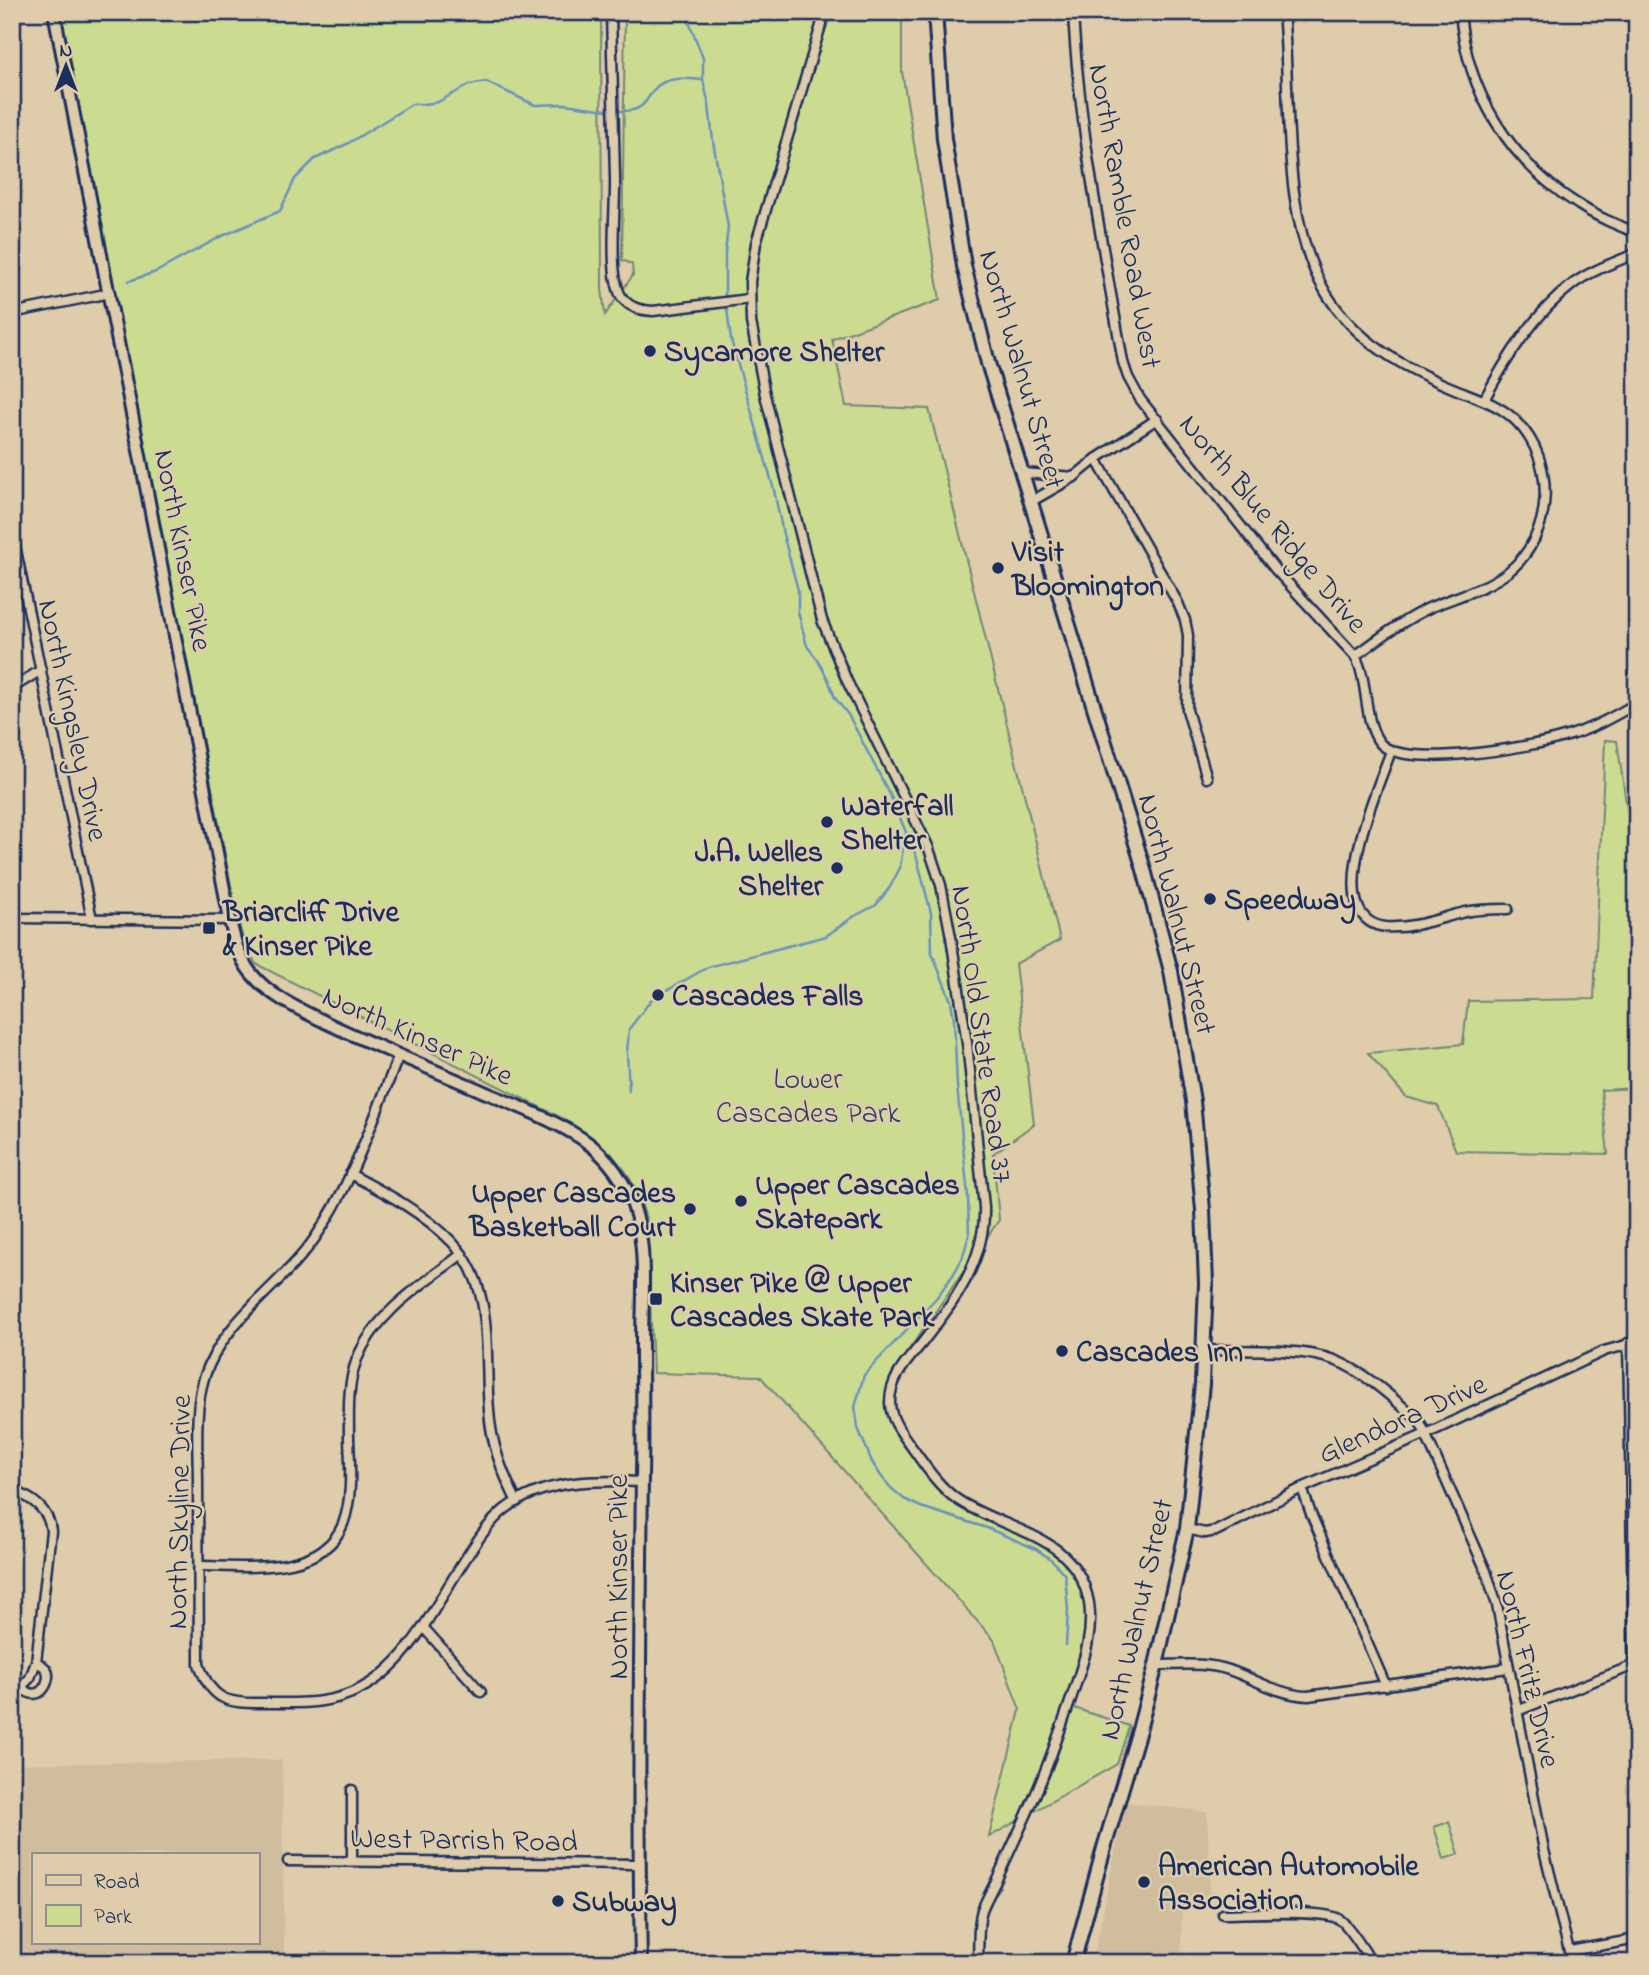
<svg xmlns="http://www.w3.org/2000/svg" width="1649" height="1975" font-family="'Indie Flower',sans-serif">
<style>
.built{fill:#cfbd9d;fill-rule:evenodd}
.green{fill:#cbdc91;stroke:#738678;stroke-width:2}
.lines{fill:none;stroke-linecap:round;stroke-linejoin:round}
.stream{stroke:#6a90bd;stroke-width:2.5}
.street-casing{stroke:#1b2f5e;stroke-width:13}
.secondary-casing{stroke:#1b2f5e;stroke-width:16}
.primary-casing{stroke:#1b2f5e;stroke-width:18}
.street{stroke:#deccaa;stroke-width:8}
.secondary{stroke:#deccaa;stroke-width:10}
.primary{stroke:#deccaa;stroke-width:12}
.poi-dot{fill:#1b2f5e;stroke:#deccaa;stroke-width:2.5}
.labels{text-anchor:middle;stroke-width:5;stroke-linejoin:round;paint-order:stroke}
.street-label{font-size:30px;fill:#1b2f5e;stroke:#deccaa}
.poi-label{font-size:30px;font-weight:bold;fill:#1b2f5e;stroke:#deccaa;text-anchor:start}
.park-label{font-size:30px;fill:#2d4063;stroke:#deccaa}
</style>
<rect width="100%" height="100%" fill="#deccaa"/>
<filter id="ink" filterUnits="userSpaceOnUse"><feTurbulence type="fractalNoise" baseFrequency=".0143" numOctaves="2"/><feDisplacementMap in="SourceGraphic" scale="14" xChannelSelector="R" yChannelSelector="G"/><feConvolveMatrix kernelMatrix="1 2 1 2 8 2 1 2 1" color-interpolation-filters="sRGB"/></filter>
<g filter="url(#ink)">
<!-- built -->
<g class="built">
<path d="M282,1760l2,203h-272v-199zM33,1854h224v88h-224z"/>
<polygon points="1125,1802 1207,1812 1211,1905 1182,1906 1181,1963 1093,1963"/>
</g>
<!-- green -->
<g class="green">
<path d="M60,12h541l1,277 3,26 28,-40 -1,-11 -10,-4 3,-248h277v60l38,228 -108,39 14,67 83,3 131,531 -45,24 19,160 -41,30 6,66 -107,154c-17,38 6,61 28,90 11,13 22,29 36,39 6,5 16,8 23,12 37,18 85,31 101,72 15,39 -2,81 -12,119l61,20 -12,38 -128,73 31,-127 -26,-70 -234,-264 -107,-3 -6,-151 -9,-29 -12,-21 -15,-19 -22,-18 -23,-15 -310,-156 -12,-21 -7,-27z"/>
<polygon points="1605,740 1617,741 1637,878 1637,1088 1601,1090 1608,1154 1456,1151 1438,1106 1406,1097 1368,1053 1463,1044 1468,1001 1594,999"/>
<polygon points="1449,1822 1459,1854 1444,1859 1434,1827"/>
</g>
<g class="lines">
<!-- stream -->
<g class="stream">
<polyline points="685,12 703,58 703,80 709,105 713,141 728,227 725,253 725,294 731,340 774,490 783,534 798,590 798,612 807,646 817,659 828,679 835,698 849,716 891,797 917,858 931,913 932,953 951,1001 954,1020 957,1086 968,1196 969,1235 962,1259 953,1275 937,1297 864,1375 855,1407 858,1428 872,1462 881,1476 891,1488 904,1499 921,1507 987,1528 1036,1549 1052,1560 1065,1575 1068,1610 1066,1645"/>
<path d="M621,111c31,1 23,-20 43,-29 12,-5 27,-3 39,-2"/>
<polyline points="129,281 156,272 220,237 280,211 295,179 315,159 347,144 412,104 425,104 438,102 469,85 486,82 535,105 565,104 606,110"/>
<polyline points="629,1091 627,1052 629,1029 652,999 708,967 826,936 853,917 876,905 890,887 900,868 905,835"/>
</g>
<defs>
<g id="street">
<path d="M611,12c1,56 3,111 4,166 1,29 -7,95 6,118 8,12 19,14 32,15l96,-12"/>
<path d="M825,12l-69,231 -6,39 1,40 14,73 57,225 25,61 81,165 13,39 10,52 16,106 17,164c2,54 -30,95 -62,136 -14,17 -32,35 -32,59 0,18 13,33 23,47 12,17 27,39 45,51 48,32 119,34 131,103 5,33 -7,62 -17,93 -13,38 -26,77 -43,113 -11,25 -22,48 -33,72 -5,10 -10,19 -14,29 -5,16 -3,36 -4,53"/>
<path d="M1073,12c6,118 30,234 50,350l5,15 12,22 135,170 80,87c14,24 8,67 25,87 22,27 152,4 184,-6 26,-7 49,-20 73,-34"/>
<path d="M1283,12c9,88 -4,203 43,281 30,49 78,75 129,96 22,9 44,15 61,32 41,40 38,115 -8,151 -22,17 -51,24 -77,35 -28,13 -51,31 -76,49"/>
<path d="M1460,12c7,81 50,150 119,193 18,12 38,20 58,28"/>
<polyline points="12,313 110,293"/>
<path d="M1484,400c23,-43 50,-86 89,-116 19,-14 43,-22 64,-31"/>
<polyline points="1096,459 1178,603 1185,620 1188,635 1187,710 1207,778"/>
<polyline points="1023,473 1074,477"/>
<polyline points="1032,501 1074,477 1096,459 1157,419"/>
<polyline points="12,531 92,919"/>
<polyline points="12,688 41,670"/>
<path d="M1391,751c-12,34 -73,169 -5,176 27,2 54,-9 79,-15 14,-3 29,-3 43,-3"/>
<polyline points="12,918 230,920"/>
<path d="M399,1055c-25,61 -46,128 -84,183 -34,49 -91,80 -111,140 -10,33 -6,71 -6,105 0,60 1,121 1,181 12,36 28,40 65,39 19,0 39,1 58,-2 73,-10 102,-77 137,-132 13,-20 26,-43 45,-59 40,-31 90,-30 138,-28"/>
<path d="M350,1174c36,19 74,39 102,68 44,46 32,111 37,168 2,34 13,62 28,92"/>
<polyline points="1628,1343 1634,1665"/>
<path d="M1203,1350c39,1 95,-3 131,10 30,11 61,40 85,61l3,5 64,145 11,34 47,245 28,113"/>
<polyline points="1302,1488 1311,1514 1386,1686"/>
<path d="M12,1490c20,8 37,19 39,41l-15,131 -6,16 -18,18"/>
<polyline points="1187,1529 1205,1533 1216,1531 1302,1488 1426,1434 1604,1351 1637,1342"/>
<path d="M199,1566c45,0 123,11 144,-42 10,-26 7,-59 6,-86 0,-26 -2,-53 8,-79 19,-47 66,-75 105,-105"/>
<polyline points="423,1627 481,1692"/>
<path d="M1156,1665c25,0 49,-3 73,5 26,9 50,25 79,26l200,-28"/>
<path d="M22,1688c19,18 31,-11 24,-19 -2,-3 -6,-5 -10,-7"/>
<polyline points="1517,1711 1637,1664"/>
<polyline points="352,1790 352,1860"/>
<polyline points="288,1861 639,1864"/>
<path d="M1223,1914c22,0 99,-5 116,5 10,6 26,33 33,44"/>
<polyline points="1570,1951 1637,1939"/>
</g>
<path id="secondary" d="M54,12l176,908c4,19 9,38 21,53 20,25 52,38 80,52 52,24 105,46 158,69 31,13 64,26 92,44 18,12 33,29 43,47 26,46 18,106 18,157 0,45 1,90 0,134 -2,163 -4,325 -1,487"/>
<polyline id="primary" points="935,12 944,139 964,266 988,363 1143,866 1171,971 1193,1101 1203,1210 1206,1283 1202,1384 1187,1529 1156,1665 1139,1730 1104,1848 1073,1963"/>
</defs>
<!-- street casing -->
<use href="#street" class="street-casing"/>
<!-- secondary casing -->
<use href="#secondary" class="secondary-casing"/>
<!-- primary casing -->
<use href="#primary" class="primary-casing"/>
<!-- street -->
<use href="#street" class="street"/>
<!-- secondary -->
<use href="#secondary" class="secondary"/>
<!-- primary -->
<use href="#primary" class="primary"/>
</g>
</g>
<!-- markers -->
<g class="poi-dot">
<circle cx="650" cy="351" r="7"/>
<circle cx="998" cy="568" r="7"/>
<circle cx="827" cy="822" r="7"/>
<circle cx="837" cy="868" r="7"/>
<circle cx="1210" cy="899" r="7"/>
<rect x="202" y="921" width="14" height="14" rx="3.5"/>
<circle cx="658" cy="995" r="7"/>
<circle cx="741" cy="1201" r="7"/>
<circle cx="690" cy="1209" r="7"/>
<rect x="649" y="1292" width="14" height="14" rx="3.5"/>
<circle cx="1062" cy="1351" r="7"/>
<circle cx="1144" cy="1882" r="7"/>
<circle cx="558" cy="1901" r="7"/>
</g>
<g class="labels">
<!-- street labels -->
<g class="street-label">
<text transform="translate(1126 216) rotate(80)" y="10">North Ramble Road West</text>
<text transform="translate(1023 369) rotate(74)" y="10">North Walnut Street</text>
<text transform="translate(1274 523) rotate(50)" y="10">North Blue Ridge Drive</text>
<text transform="translate(184 550) rotate(79)" y="10">North Kinser Pike</text>
<text transform="translate(74 720) rotate(78)" y="10">North Kingsley Drive</text>
<text transform="translate(1178 914) rotate(76)" y="10">North Walnut Street</text>
<text transform="translate(983 1034) rotate(82)" y="10">North Old State Road 37</text>
<text transform="translate(418 1035) rotate(24)" y="10">North Kinser Pike</text>
<text transform="translate(1402 1418) rotate(-24)" y="10">Glendora Drive</text>
<text transform="translate(178 1512) rotate(-89)" y="10">North Skyline Drive</text>
<text transform="translate(617 1577) rotate(-90)" y="10">North Kinser Pike</text>
<text transform="translate(1135 1619) rotate(-77)" y="10">North Walnut Street</text>
<text transform="translate(1529 1669) rotate(77)" y="10">North Fritz Drive</text>
<text transform="translate(464 1839) rotate(1)" y="10">West Parrish Road</text>
</g>
<!-- poi labels -->
<g class="poi-label">
<text x="664" y="361">Sycamore Shelter</text>
<text x="1012" y="561">Visit<tspan x="1012" dy="34">Bloomington</tspan></text>
<text x="841" y="815">Waterfall<tspan x="841" dy="34">Shelter</tspan></text>
<text x="823" y="861" text-anchor="end">J.A. Welles<tspan x="823" dy="34">Shelter</tspan></text>
<text x="1224" y="909">Speedway</text>
<text x="223" y="921">Briarcliff Drive<tspan x="223" dy="34">&amp; Kinser Pike</tspan></text>
<text x="672" y="1005">Cascades Falls</text>
<text x="755" y="1194">Upper Cascades<tspan x="755" dy="34">Skatepark</tspan></text>
<text x="676" y="1202" text-anchor="end">Upper Cascades<tspan x="676" dy="34">Basketball Court</tspan></text>
<text x="670" y="1292">Kinser Pike @ Upper<tspan x="670" dy="34">Cascades Skate Park</tspan></text>
<text x="1076" y="1361">Cascades Inn</text>
<text x="1158" y="1875">American Automobile<tspan x="1158" dy="34">Association</tspan></text>
<text x="572" y="1911">Subway</text>
</g>
<!-- park labels -->
<g class="park-label">
<text x="808" y="1088">Lower<tspan x="808" dy="34">Cascades Park</tspan></text>
</g>
</g>
<!-- margin -->
<rect width="1649" height="1975" fill="none" stroke="#deccaa" stroke-width="42"/>
<rect x="21" y="21" width="1607" height="1933" fill="none" stroke="#1b2f5e" stroke-width="2.5" filter="url(#ink)"/>
<!-- legend -->
<rect x="32" y="1853" width="228" height="91" fill="#deccaa" stroke="#908d8c" stroke-width="2"/>
<rect x="46" y="1875" width="35" height="10" fill="#deccaa" stroke="#908d8c" stroke-width="2"/>
<text x="94" y="1888" font-size="21" fill="#1b2f5e">Road</text>
<rect x="46" y="1905" width="35" height="21" fill="#cbdc91" stroke="#908d8c" stroke-width="2"/>
<text x="94" y="1923" font-size="21" fill="#1b2f5e">Park</text>
<!-- north arrow -->
<g transform="translate(66 66)" stroke="#deccaa" stroke-width="5" paint-order="stroke">
<path d="M0-5L12 26L0 18L-12 26Z" fill="#1b2f5e"/>
<text y="-10" font-size="19" font-weight="bold" text-anchor="middle" fill="#1b2f5e">N</text>
</g>
</svg>
